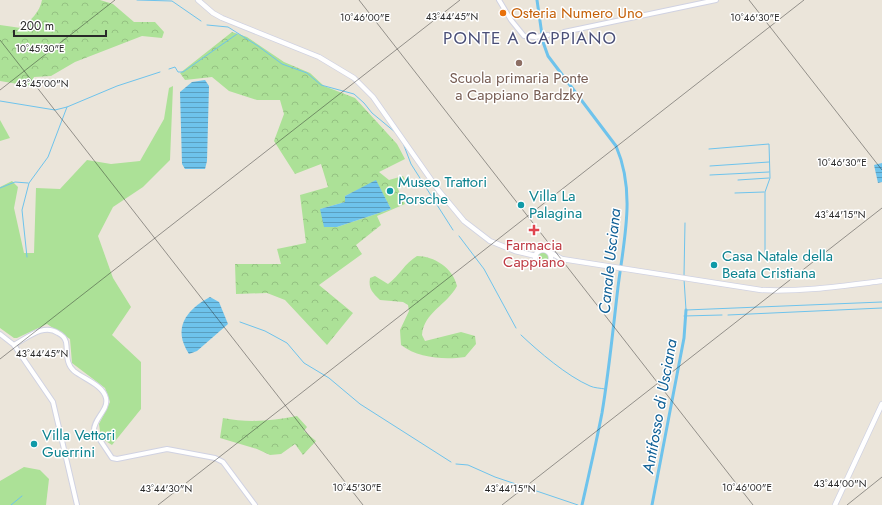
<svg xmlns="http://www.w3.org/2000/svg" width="882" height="505" font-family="Jost,sans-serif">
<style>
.green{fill:#ace197}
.forest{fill:url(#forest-crowns);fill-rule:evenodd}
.water{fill:url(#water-rules)}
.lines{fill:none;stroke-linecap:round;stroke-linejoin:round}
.stream{stroke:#6ec3ec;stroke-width:1}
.canal{stroke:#6ec3ec;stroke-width:3}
.tertiary-tunnel{stroke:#c4bfb7;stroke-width:4;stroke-dasharray:4 2;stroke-linecap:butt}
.tertiary-casing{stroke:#d0d2e2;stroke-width:6}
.secondary-casing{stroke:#d0d2e2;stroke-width:6}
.tertiary{stroke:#fff;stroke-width:4}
.secondary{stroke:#fff;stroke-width:4.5}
.ticks{fill:none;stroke:#292929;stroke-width:1;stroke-opacity:0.45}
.food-dot{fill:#e8710a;stroke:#fff;stroke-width:1.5}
.education-dot{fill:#8d6e63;stroke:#fff;stroke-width:1.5}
.culture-dot{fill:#0f9aa8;stroke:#fff;stroke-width:1.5}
.health-dot{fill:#e0444e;stroke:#fff;stroke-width:1.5}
.labels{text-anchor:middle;stroke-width:3;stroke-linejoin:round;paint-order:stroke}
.food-label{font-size:15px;fill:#c56008;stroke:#fff;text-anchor:start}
.education-label{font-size:15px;fill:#785e54;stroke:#fff}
.culture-label{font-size:15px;fill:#0d838f;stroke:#fff;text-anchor:start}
.health-label{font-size:15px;fill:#be3a42;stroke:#fff}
.water-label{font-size:16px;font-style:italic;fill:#0f6096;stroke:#fff}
.quarter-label{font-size:17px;letter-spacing:1px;fill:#4a4f78;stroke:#fff}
.ticks-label{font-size:10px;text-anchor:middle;fill:#292929;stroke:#fff;stroke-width:3;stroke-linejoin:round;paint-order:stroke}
</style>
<defs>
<pattern id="forest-crowns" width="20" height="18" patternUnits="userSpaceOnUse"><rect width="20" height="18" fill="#ace197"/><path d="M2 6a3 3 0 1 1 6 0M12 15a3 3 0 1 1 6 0" fill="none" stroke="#94c182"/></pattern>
<pattern id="water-rules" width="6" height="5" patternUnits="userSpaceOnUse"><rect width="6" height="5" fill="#6ec3ec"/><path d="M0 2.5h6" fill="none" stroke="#5a9ebf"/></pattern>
</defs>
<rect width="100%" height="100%" fill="#ebe5da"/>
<!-- green -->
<g class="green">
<polygon points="173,86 170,160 143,187 113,207 98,236 113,278 131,307 112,335 141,362 141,409 112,445 101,438 99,424 110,402 105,388 72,363 70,339 47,324 17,338 14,338 0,328 0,187 12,181 18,187 14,208 24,253 34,253 36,188 60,189 87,160 111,164 140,161 164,119 169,88"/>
<polygon points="0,120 10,138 0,141"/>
<circle cx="543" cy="258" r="6"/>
<polygon points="24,467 40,470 49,479 46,505 0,505 0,481"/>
</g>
<!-- forest -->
<g class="forest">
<path d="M42,0h58l13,4 21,18h21l9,10 -2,6 -20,-2 -67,26 -24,14 -17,1 -4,9 -30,-5v-56l21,3c9,-7 19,-16 21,-28z"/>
<path d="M232,32l15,5 37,25 26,11 14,13 31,12 42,46 8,15 -26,13 10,8 14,-4 4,7 -9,6 7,15 -28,12 4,9 -25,20 6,9 -43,31 34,28 -26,32 -42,-45 -18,-7 -31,1 -1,-30h46l-4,-15 29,-6 -6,-48 28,-8 -7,-23 -26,10 -21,-33 10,-27 -4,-14h-23l-28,-9 -17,-14 -27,3 -5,-7zM376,181l15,28 -54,18 -17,-18 25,-7v-6z"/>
<path d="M417,256c17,0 36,12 40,30 -10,19 -33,26 -35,49l3,6 36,-9 14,4 1,8 -11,13c-21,3 -47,1 -64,-12l-1,-15 9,-19 -1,-6 -5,-3 -23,-2c-7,-7 -12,-11 -10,-22l5,-2 13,8c11,-8 17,-21 29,-28z"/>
<path d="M297,416l10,11 -3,4 12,10 -13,14 -8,-11 -14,10 -11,1 -13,-6 -37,-11 3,-20c25,5 48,3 74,-2z"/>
</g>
<!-- water -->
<g class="water">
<polygon points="205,80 209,86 207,161 205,169 185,169 182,164 180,92 192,82"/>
<polygon points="882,163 882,182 878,183 874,165"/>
<polygon points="376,180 391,209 337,227 324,227 320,209 345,202 345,196"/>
<path d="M210,297l9,5 9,22 -31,27 -8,3c-17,-26 -3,-44 21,-57z"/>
</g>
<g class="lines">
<!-- stream -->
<g class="stream">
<polyline points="137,0 172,1 201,21"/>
<polyline points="207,25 228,27 258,46 282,64 307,73 321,85 354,94 364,103 372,113 395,132"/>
<polyline points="169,69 175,67 178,72 183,72 237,34"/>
<polyline points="0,101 55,110 67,107 117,86 160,72"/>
<polyline points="403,143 411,164 453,230"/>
<polyline points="709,149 769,144 770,178 765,192 765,252"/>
<polyline points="710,166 769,162"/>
<polyline points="710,175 769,172"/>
<polyline points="738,180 769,178"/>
<polyline points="0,188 15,182 28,183"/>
<polyline points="735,193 764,192"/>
<polyline points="459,236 484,269 516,328"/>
<polyline points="27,257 22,210 29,183 48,157 67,107"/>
<polyline points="684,276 685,223"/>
<polyline points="684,279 686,310 882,302"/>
<polyline points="728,315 882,308"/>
<polyline points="684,316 722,315"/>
<polyline points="240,322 265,331 287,343 304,363 329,378 360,404 451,462"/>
<path d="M521,335c18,17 46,41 69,51 4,2 10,2 15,3"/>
<polyline points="456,464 468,465 495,477 578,505"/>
<polyline points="11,505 22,496"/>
</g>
<!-- canal -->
<g class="canal">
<path d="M537,0l6,42 5,14 68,90c20,46 8,93 2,141 -5,42 -9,84 -16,126 -6,31 -13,61 -20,92"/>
<polyline points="652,505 684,338 686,310"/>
</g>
<!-- tertiary-tunnel -->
<polyline class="tertiary-tunnel" points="548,35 564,32"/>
<defs>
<g id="tertiary">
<polyline points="499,0 511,20 524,36 535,37 548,35"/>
<polyline points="564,32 716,0"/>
<polyline points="0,334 14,345 53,402 77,505"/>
<path d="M14,345c13,-7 30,-22 44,-12 4,2 7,5 8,9 2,11 -1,21 8,29 10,8 29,14 32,27 3,12 -13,21 -12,33l18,27 5,1 50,-10 48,9 8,4 32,43"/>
</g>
<g id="secondary">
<polyline points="198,0 213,13 222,18 319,57 354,78 373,97 439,191 464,221 490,241 515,251 536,256"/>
<circle cx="543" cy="258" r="8"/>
<path d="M549,252l13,7 199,31c41,2 81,-4 121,-9"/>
<polyline points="835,505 882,404"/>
</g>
</defs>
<!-- tertiary casing -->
<use href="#tertiary" class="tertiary-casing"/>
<!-- secondary casing -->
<use href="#secondary" class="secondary-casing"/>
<!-- tertiary -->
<use href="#tertiary" class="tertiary"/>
<!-- secondary -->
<use href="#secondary" class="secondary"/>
</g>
<!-- ticks -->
<path class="ticks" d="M359,0l394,505M749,0l133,170M0,40l363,465M0,90l115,-90M0,359l460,-359M158,505l646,-505M502,505l380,-297M847,505l35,-28"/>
<!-- markers -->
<circle class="food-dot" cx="503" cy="13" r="4"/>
<circle class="education-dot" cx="519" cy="63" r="4"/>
<g class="culture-dot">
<circle cx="390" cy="191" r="4"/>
<circle cx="521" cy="205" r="4"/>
<circle cx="714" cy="265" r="4"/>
<circle cx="34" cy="444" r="4"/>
</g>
<path class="health-dot" d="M532 224h4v4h4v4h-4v4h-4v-4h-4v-4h4z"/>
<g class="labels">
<!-- food labels -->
<g class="food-label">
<text x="511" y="18">Osteria Numero Uno</text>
</g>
<!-- education labels -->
<g class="education-label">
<text x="519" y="83">Scuola primaria Ponte<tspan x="519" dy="17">a Cappiano Bardzky</tspan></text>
</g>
<!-- culture labels -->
<g class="culture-label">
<text x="398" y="187">Museo Trattori<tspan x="398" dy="17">Porsche</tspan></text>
<text x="529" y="201">Villa La<tspan x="529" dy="17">Palagina</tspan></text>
<text x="722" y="261">Casa Natale della<tspan x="722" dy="17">Beata Cristiana</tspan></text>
<text x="42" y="440">Villa Vettori<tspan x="42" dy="17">Guerrini</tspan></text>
</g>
<!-- health labels -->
<g class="health-label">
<text x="534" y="250">Farmacia<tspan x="534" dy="17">Cappiano</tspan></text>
</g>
<!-- water labels -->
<g class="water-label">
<text transform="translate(609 261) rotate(-84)" y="6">Canale Usciana</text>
<text transform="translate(659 406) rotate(-80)" y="6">Antifosso di Usciana</text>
</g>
<!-- quarter labels -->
<g class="quarter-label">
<text x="530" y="44">PONTE A CAPPIANO</text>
</g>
</g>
<g class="ticks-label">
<text x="452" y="20">43°44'45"N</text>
<text x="365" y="21">10°46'00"E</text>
<text x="755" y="21">10°46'30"E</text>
<text x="40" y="52">10°45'30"E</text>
<text x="42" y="87">43°45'00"N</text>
<text x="842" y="166">10°46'30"E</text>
<text x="840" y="218">43°44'15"N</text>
<text x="42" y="357">43°44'45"N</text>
<text x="840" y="487">43°44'00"N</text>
<text x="357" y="491">10°45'30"E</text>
<text x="747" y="491">10°46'00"E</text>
<text x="166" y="492">43°44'30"N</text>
<text x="510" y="492">43°44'15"N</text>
</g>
<!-- scale -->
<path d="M14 30v6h92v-6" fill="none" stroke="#292929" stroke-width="2"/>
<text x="20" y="30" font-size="12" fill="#292929" stroke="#ffffff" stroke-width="3" paint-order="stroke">200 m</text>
</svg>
